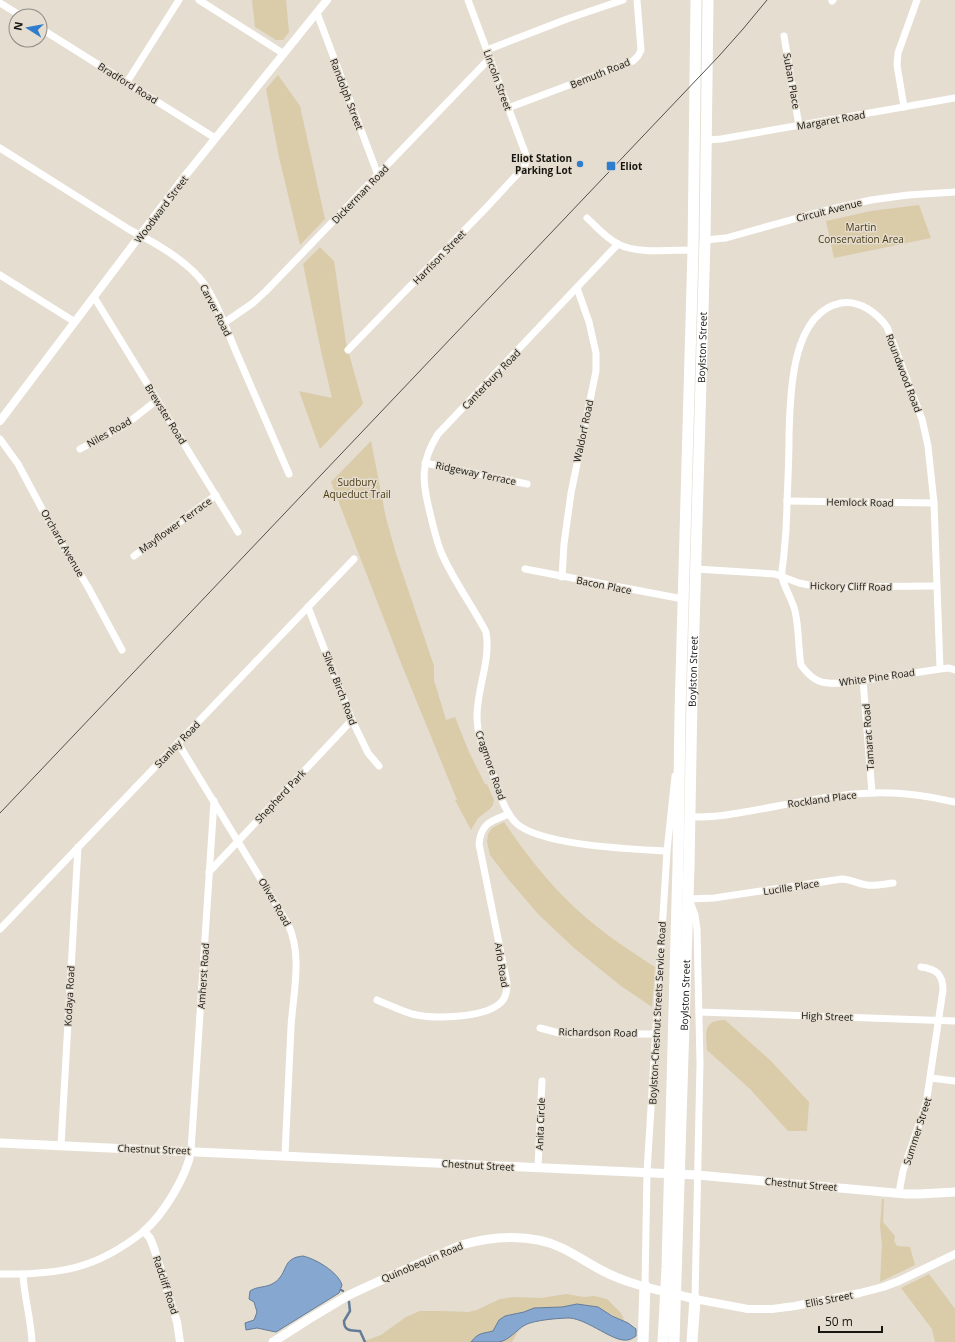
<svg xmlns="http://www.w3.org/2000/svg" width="955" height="1342" font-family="'Open Sans',sans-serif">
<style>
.green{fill:#dacba9}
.water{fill:#86a8d0;stroke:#657c97}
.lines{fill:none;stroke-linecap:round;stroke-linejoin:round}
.stream{stroke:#657c97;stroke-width:2.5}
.minor{stroke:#fff;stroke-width:7}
.tertiary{stroke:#fff;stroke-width:8}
.secondary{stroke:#fff;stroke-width:9}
.trunk{stroke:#fff;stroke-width:11}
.tram{stroke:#545049;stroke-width:1}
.poi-dot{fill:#317dcd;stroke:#e4ddd0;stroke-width:1.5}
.labels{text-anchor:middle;stroke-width:3;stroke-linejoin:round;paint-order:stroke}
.street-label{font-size:10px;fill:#181611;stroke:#e4ddd0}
.poi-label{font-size:10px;font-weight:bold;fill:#181611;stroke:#e4ddd0;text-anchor:end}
.park-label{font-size:10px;fill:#4b3b14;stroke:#e4ddd0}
</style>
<rect width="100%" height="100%" fill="#e4ddd0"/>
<!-- green -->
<g class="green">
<polygon points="252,0 286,0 289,32 283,40 276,40 255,27"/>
<polygon points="278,75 300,106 325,219 300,245 279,157 266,89"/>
<polygon points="919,205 931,238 834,258 826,221 871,211"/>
<polygon points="320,247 334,261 346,343 363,404 320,449 299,391 332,398 321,351 303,264"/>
<polygon points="371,441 386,518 396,554 434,666 434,680 446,720 455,717 469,752 485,784 487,784 494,800 493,805 490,809 478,818 471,830 455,800 457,800 401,663 331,482"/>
<path d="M504,822c18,26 37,52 59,74 27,28 59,50 92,71l-3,40 -31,-21 -47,-38 -36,-34 -29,-34 -19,-25 -3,-13 1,-8 4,-6z"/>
<path d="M725,1020l45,40 39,42 -2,29h-19l-38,-42 -43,-39c-1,-18 -4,-30 18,-30z"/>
<polygon points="882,1199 884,1199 883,1222 895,1236 894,1241 897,1246 910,1247 915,1265 880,1282 882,1245 880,1226"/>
<polygon points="929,1274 955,1309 955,1342 935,1342 932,1329 901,1288"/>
<path d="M566,1294l18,3 10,-1 13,3 14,14 4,9 -19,-10 -29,-8 -15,3 -28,1 -10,4 -19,4 -6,4 -6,11c-11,3 -14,1 -22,11h-109l19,-7 25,-18 14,-6h22l26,1 9,-2 23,-11 14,-2 27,1z"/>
<polygon points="519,1330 512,1342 500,1342"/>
</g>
<!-- water -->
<g class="water">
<path d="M303,1256c13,3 35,16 39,29l-3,8 -63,39 -5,-1 -14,-3 -11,2 -1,-7 9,-3 3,-8 -3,-10 -5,-3 1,-8c7,-5 16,-3 24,-8 15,-10 7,-25 29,-27z"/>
<path d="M577,1304l21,3 14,9 16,7 8,6v7c-3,2 -6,4 -9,4 -14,2 -38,-20 -57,-22 -10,0 -36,2 -45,7 -9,5 -15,15 -26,17 -8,0 -19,0 -28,0 8,-10 11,-8 22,-11l6,-11 6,-4 19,-4 10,-4 28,-1z"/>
</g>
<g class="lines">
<!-- stream -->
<g class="stream">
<polyline points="341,1290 343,1291"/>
<path d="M349,1302l1,9 -6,10c0,11 8,9 16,10l5,11"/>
</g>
<!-- minor -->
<g class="minor">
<polyline points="199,0 284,54"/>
<polyline points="832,1 833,0"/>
<polyline points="0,3 21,16"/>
<polyline points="317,13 378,175"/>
<polyline points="40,28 215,138"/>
<polyline points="784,36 799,126"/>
<polyline points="487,50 567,19 623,0"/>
<polyline points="127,82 179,0"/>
<polyline points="904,107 897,65 898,53 917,0"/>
<polyline points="508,108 633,61 638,56 641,50 637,0"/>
<polyline points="706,140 721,139 955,98"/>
<path d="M0,148l130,82c24,12 60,33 75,55 14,21 22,46 32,69 17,40 35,80 52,120"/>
<path d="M587,218c10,9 19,20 31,26 18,10 54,6 75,6"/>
<polyline points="705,240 726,238 823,211 871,200 908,195 955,192"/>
<path d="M618,244l-180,190c-18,28 -16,48 -8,79 3,13 6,26 11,39 12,28 31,53 45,80 5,29 -9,56 -9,84 0,21 9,40 16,59 6,16 11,36 23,48 25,23 117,26 151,28"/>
<polyline points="0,275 75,322"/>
<polyline points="94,297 238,532"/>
<polyline points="224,323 253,303 266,291 490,58"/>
<polyline points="348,350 485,209 524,167 526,162 526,155 468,0"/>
<polyline points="0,439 18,464 55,533 88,587 122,650"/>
<polyline points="80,449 124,426 157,400"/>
<polyline points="425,463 527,484"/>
<polyline points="787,501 934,503"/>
<polyline points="134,556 216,495"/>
<polyline points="525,569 683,599"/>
<polyline points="696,569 775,574 799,583 819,587 936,586"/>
<polyline points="562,577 564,544 571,493 596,371 596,353 589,322 577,288"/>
<polyline points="308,607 352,720 368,753 379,766"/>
<path d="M940,669l-6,-166 -6,-57 -6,-27 -35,-92c-10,-14 -27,-27 -46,-24 -51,10 -51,95 -52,134 0,22 -1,43 -2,64 0,17 -1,34 -3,52 0,7 -3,17 -2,24 2,10 10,22 13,34 4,17 3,36 6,54 5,7 10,13 18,16 15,6 44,-1 61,-3 20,-3 40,-6 60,-9l9,-1 6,2"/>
<polyline points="863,680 872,793"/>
<path d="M178,743l110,181c15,32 5,69 3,103 -2,42 -4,85 -6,128"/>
<path d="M690,817c14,0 28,0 42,-3 47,-7 94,-20 142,-21 28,-1 54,3 81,9"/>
<polyline points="209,872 352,720"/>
<polyline points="0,929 354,559"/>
<path d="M377,1000c12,5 23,10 35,14 20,5 77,5 91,-14 4,-5 4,-12 4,-17l-28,-139c2,-21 12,-23 30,-30"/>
<polyline points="699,1012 955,1021"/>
<polyline points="540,1028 559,1033 569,1034 656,1034"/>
<polyline points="931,1078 955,1081"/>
<polyline points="61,1145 78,847"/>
<polyline points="191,1151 214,801"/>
<polyline points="538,1167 542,1081"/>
<path d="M899,1193l4,-22 23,-67 17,-114c0,-16 -7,-21 -22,-23"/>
<path d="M0,1274c59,1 97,-5 144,-43"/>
<path d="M23,1274c1,23 8,45 9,68"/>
<polyline points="645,1286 647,1172 667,851 675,776"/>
<path d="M695,1299l5,-236 -3,-134 -2,-14 -6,-16 25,-1 128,-19c8,0 16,5 25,6 8,1 17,-1 26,-2"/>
</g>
<!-- tertiary -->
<g class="tertiary">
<polyline points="0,421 185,176 327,0"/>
<polyline points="695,1299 748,1309 772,1309 795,1306 860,1293 883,1287 899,1281 955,1254"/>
<path d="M180,1342l-3,-20 -23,-74 -4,-10 -6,-7c19,-16 43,-55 47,-80"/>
</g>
<!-- secondary -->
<g class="secondary">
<polyline points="0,1143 697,1175 906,1194 919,1194 955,1192"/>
<path d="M273,1342l36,-23 40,-24 26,-12 86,-38c32,-9 70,-12 101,3 19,9 35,22 54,29 25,11 53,15 79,22"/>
</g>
<!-- trunk -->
<g class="trunk">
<polyline points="643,1342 645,1286"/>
<polyline points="663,1342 667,1267 678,865 680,712 693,250 696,0"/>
<path id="s1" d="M674,1342l15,-476 3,-168 13,-458 3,-240"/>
<polyline points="692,1342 695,1299"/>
</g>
<!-- tram -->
<polyline class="tram" points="0,813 719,56 743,29 767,0"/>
</g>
<!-- markers -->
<g class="poi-dot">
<circle cx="580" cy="164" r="4"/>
<rect x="606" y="161" width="10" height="10" rx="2"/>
</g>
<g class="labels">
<!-- street labels -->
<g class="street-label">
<text transform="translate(600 73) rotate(-22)" y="4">Bemuth Road</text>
<text transform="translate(498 80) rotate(70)" y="4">Lincoln Street</text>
<text transform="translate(792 81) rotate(80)" y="4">Suban Place</text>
<text transform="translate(128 83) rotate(32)" y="4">Bradford Road</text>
<text transform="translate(347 94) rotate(69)" y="4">Randolph Street</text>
<text transform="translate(831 120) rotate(-10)" y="4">Margaret Road</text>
<text transform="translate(360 194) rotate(-46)" y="4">Dickerman Road</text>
<text transform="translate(161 209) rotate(-53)" y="4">Woodward Street</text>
<text transform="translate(829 210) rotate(-14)" y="4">Circuit Avenue</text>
<text transform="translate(439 257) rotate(-46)" y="4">Harrison Street</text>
<text transform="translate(216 310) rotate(63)" y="4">Carver Road</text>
<text dy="4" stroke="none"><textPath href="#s1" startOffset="995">Boylston Street</textPath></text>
<text transform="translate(904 373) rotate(69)" y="4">Roundwood Road</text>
<text transform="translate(491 379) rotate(-46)" y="4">Canterbury Road</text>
<text transform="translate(166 414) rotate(58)" y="4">Brewster Road</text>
<text transform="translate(583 431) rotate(-78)" y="4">Waldorf Road</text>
<text transform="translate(109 432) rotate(-30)" y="4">Niles Road</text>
<text transform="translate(476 473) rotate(12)" y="4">Ridgeway Terrace</text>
<text transform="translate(860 502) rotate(1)" y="4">Hemlock Road</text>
<text transform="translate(175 525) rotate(-36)" y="4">Mayflower Terrace</text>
<text transform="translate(63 543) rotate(60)" y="4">Orchard Avenue</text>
<text transform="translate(604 585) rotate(11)" y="4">Bacon Place</text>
<text transform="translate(851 586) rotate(1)" y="4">Hickory Cliff Road</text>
<text dy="4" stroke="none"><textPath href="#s1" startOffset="671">Boylston Street</textPath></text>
<text transform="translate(877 677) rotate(-8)" y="4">White Pine Road</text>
<text transform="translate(340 688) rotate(69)" y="4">Silver Birch Road</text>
<text transform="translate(868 737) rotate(-94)" y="4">Tamarac Road</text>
<text transform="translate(177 744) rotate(-46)" y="4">Stanley Road</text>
<text transform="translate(491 765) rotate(71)" y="4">Cragmore Road</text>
<text transform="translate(280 796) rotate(-47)" y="4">Shepherd Park</text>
<text transform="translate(822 799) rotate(-8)" y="4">Rockland Place</text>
<text transform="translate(791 887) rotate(-9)" y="4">Lucille Place</text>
<text transform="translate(275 902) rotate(60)" y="4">Oliver Road</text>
<text transform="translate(502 965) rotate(81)" y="4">Arlo Road</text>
<text transform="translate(203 976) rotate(-86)" y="4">Amherst Road</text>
<text dy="4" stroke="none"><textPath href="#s1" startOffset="347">Boylston Street</textPath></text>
<text transform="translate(69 996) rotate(-87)" y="4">Kodaya Road</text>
<text transform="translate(657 1013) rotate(-87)" y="4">Boylston-Chestnut Streets Service Road</text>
<text transform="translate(827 1016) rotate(2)" y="4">High Street</text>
<text transform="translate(598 1032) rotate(1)" y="4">Richardson Road</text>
<text transform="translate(540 1124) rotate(-88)" y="4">Anita Circle</text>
<text transform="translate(917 1131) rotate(-72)" y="4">Summer Street</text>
<text transform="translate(154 1149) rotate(2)" y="4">Chestnut Street</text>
<text transform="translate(478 1165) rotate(3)" y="4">Chestnut Street</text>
<text transform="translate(801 1184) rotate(5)" y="4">Chestnut Street</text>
<text transform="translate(422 1262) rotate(-23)" y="4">Quinobequin Road</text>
<text transform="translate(166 1285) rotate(72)" y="4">Radcliff Road</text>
<text transform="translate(829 1299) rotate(-11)" y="4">Ellis Street</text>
</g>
<!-- poi labels -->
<g class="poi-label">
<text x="572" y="162">Eliot Station<tspan x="572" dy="12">Parking Lot</tspan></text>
<text x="620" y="170" text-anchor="start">Eliot</text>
</g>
<!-- park labels -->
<g class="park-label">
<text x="861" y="231">Martin<tspan x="861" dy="12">Conservation Area</tspan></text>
<text x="357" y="486">Sudbury<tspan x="357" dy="12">Aqueduct Trail</tspan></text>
</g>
</g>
<!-- north arrow -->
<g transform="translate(28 28) rotate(281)"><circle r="19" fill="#e4ddd0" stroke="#928d84"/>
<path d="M0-3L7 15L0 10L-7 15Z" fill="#317dcd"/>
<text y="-6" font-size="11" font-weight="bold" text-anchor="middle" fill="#181611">N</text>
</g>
<!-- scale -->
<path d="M819 1326v6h63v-6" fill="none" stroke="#181611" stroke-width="2"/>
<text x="825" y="1326" font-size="12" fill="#181611" stroke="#e4ddd0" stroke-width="3" paint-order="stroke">50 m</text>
</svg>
